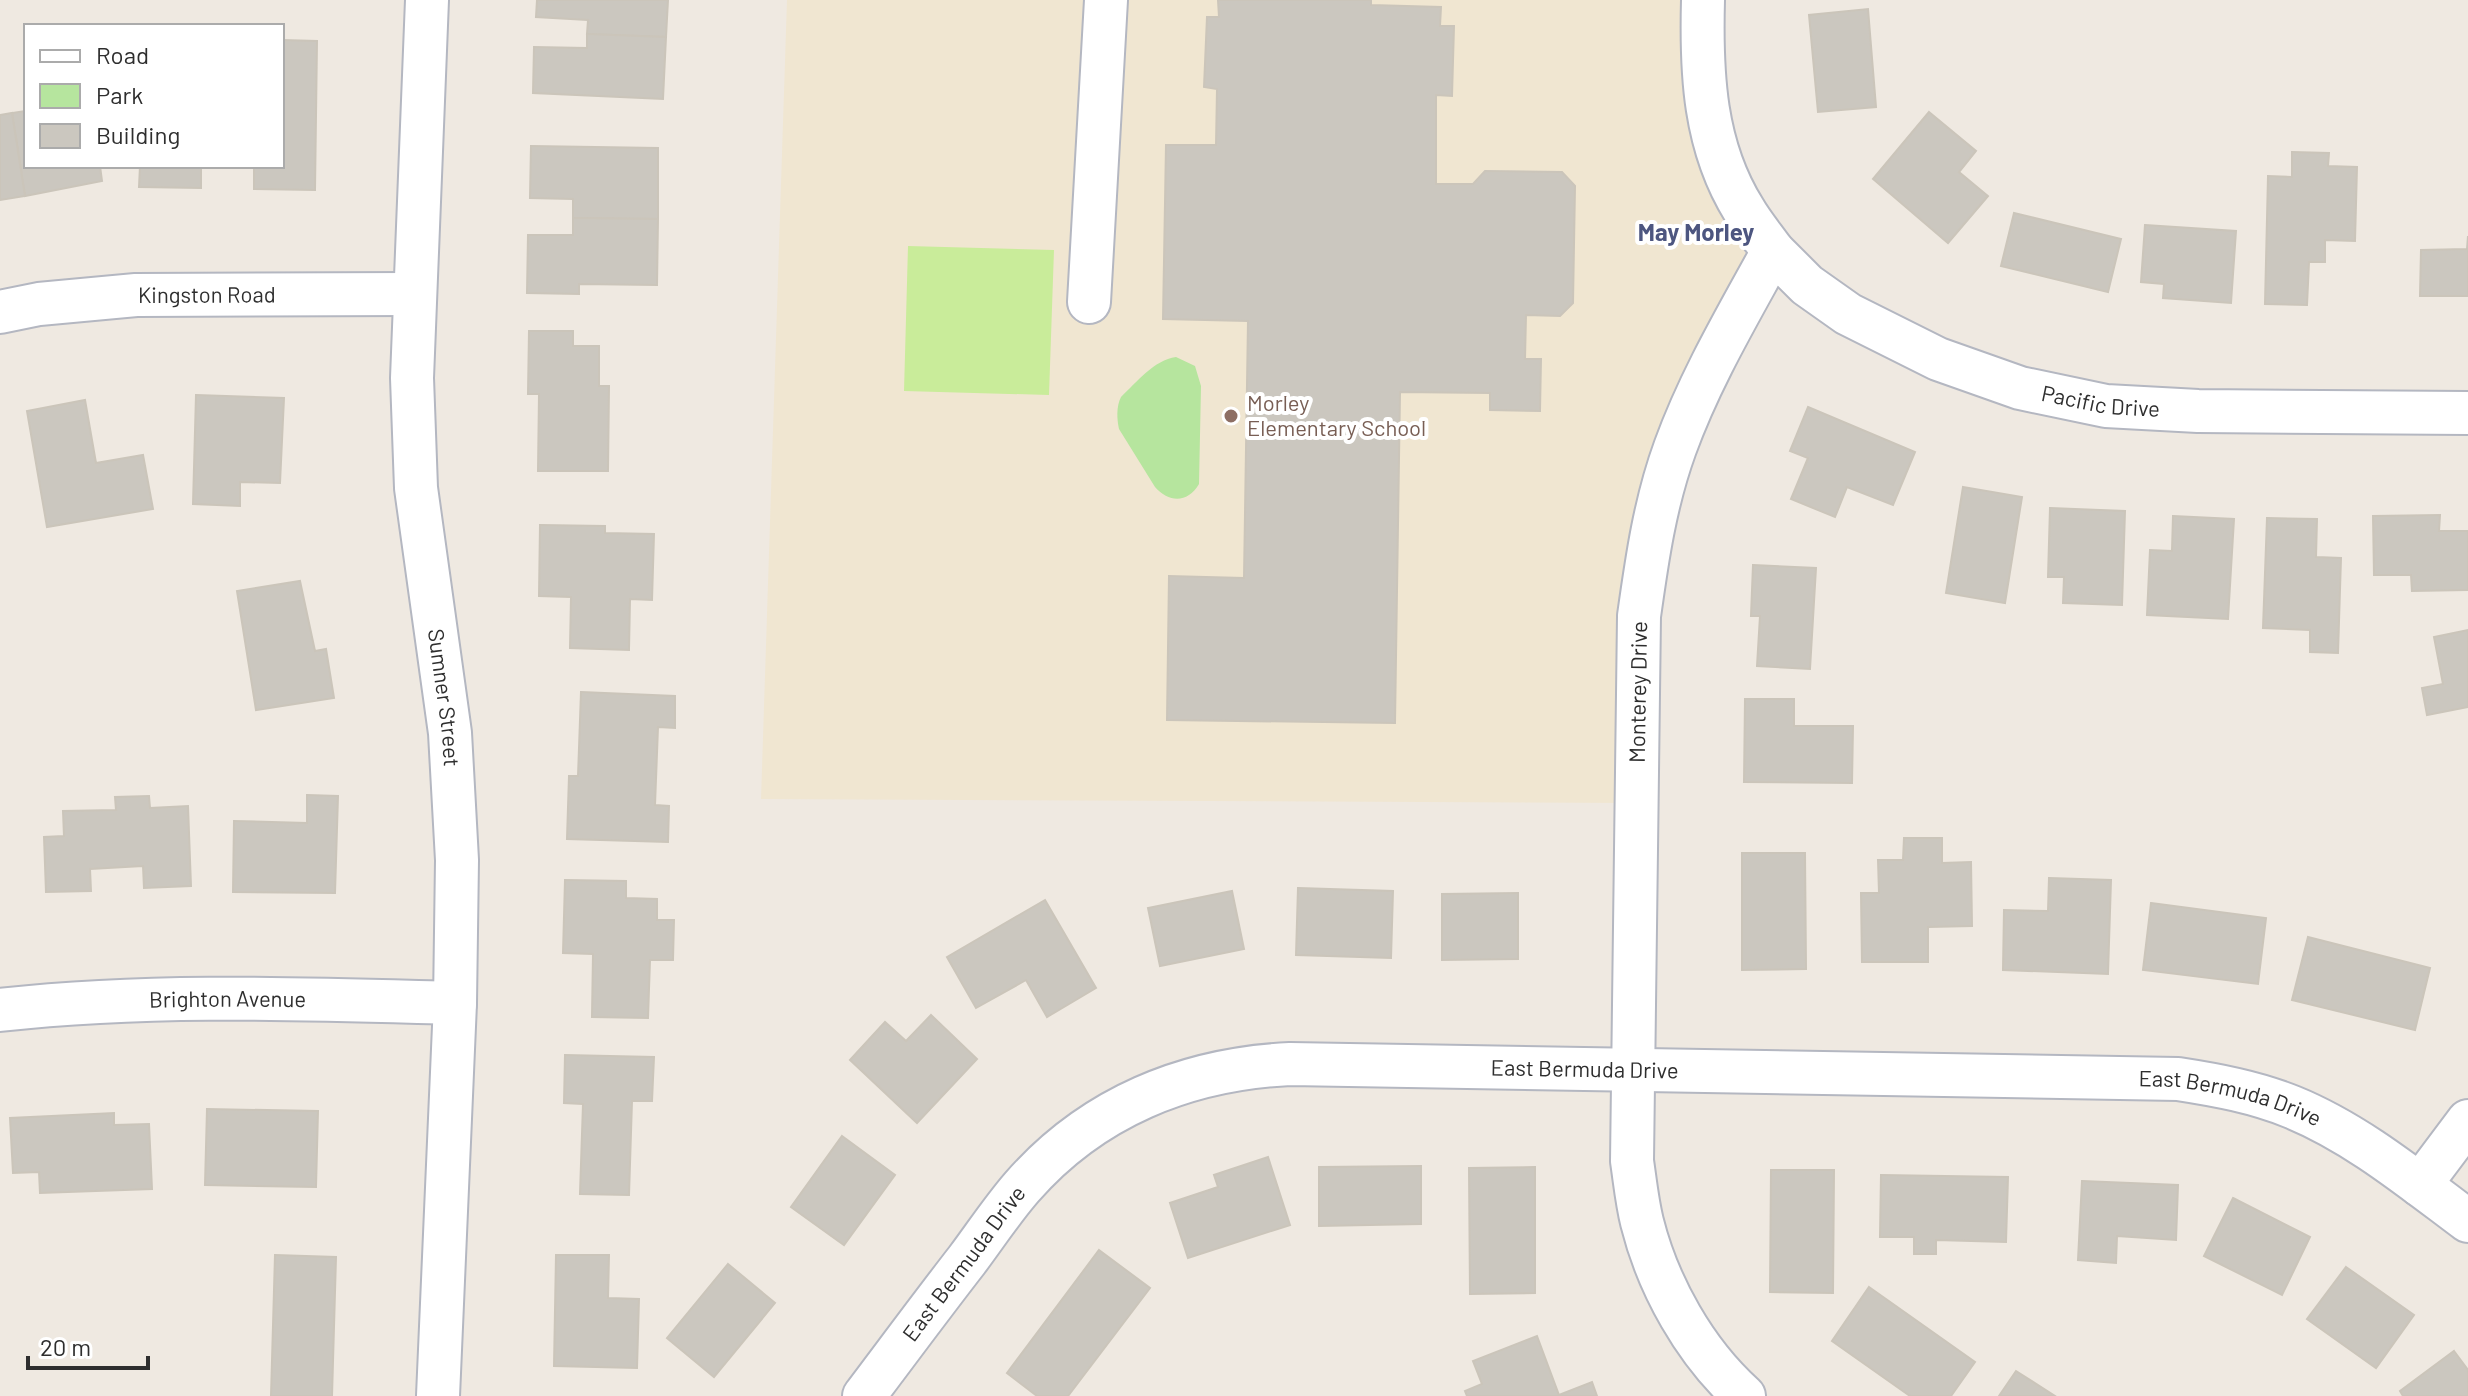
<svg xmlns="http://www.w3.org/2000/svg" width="2468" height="1396" font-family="Barlow,sans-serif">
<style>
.education{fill:#f0e6d1}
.green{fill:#b6e59e}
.pitch{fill:#c9ec9a}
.building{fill:#cbc7bf;stroke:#cbc5ba;stroke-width:2}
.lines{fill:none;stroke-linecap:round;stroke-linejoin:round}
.minor-casing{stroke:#b4b7c1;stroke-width:46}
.minor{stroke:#fff;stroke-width:42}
.education-dot{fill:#8d6e63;stroke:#fff;stroke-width:3}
.labels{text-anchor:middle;stroke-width:8;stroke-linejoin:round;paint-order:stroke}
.street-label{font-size:22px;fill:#2e2e2e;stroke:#fff}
.education-label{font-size:22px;fill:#785e54;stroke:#fff;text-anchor:start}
.neighbourhood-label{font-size:24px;font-weight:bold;fill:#4d5680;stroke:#fff}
</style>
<rect width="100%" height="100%" fill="#efe9e1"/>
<!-- education -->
<polygon class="education" points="787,0 1703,0 1702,66 1773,251 1675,449 1636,803 761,799"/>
<!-- green -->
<path class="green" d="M1176,357l19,9 6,20 -2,98c-11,19 -30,19 -44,3l-36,-58c-2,-10 -3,-22 2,-32 16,-15 33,-37 55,-40z"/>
<!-- pitch -->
<polygon class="pitch" points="908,246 1054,250 1049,395 904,391"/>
<!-- building -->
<g class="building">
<polygon points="537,0 668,0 666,37 587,34 588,20 536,17"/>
<polygon points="1218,0 1371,0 1371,5 1441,7 1440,26 1454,26 1452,96 1436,95 1436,184 1473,184 1485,171 1562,172 1575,186 1573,303 1560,316 1526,315 1525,359 1541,359 1540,411 1490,410 1490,393 1400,392 1395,723 1167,720 1169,576 1244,578 1248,321 1163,319 1166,145 1216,145 1217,89 1204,87 1207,17 1219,17"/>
<polygon points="1868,9 1876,107 1818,112 1809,15"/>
<polygon points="587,34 666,37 663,99 533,93 534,47 587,48"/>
<polygon points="282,40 317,41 315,190 254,189 254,166 282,166"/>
<polygon points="26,111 26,166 100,166 102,181 25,196 12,113"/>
<polygon points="1929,112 1976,151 1959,172 1988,196 1948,243 1873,179"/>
<polygon points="12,113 25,196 0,200 0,115"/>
<polygon points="531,146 658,148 658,219 573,218 573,199 530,198"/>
<polygon points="2292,152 2329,153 2328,166 2357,167 2355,241 2325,240 2325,262 2309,262 2307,305 2265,304 2268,176 2292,177"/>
<polygon points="140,166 201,166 201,188 139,187"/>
<polygon points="2014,213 2121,239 2108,292 2001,266"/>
<polygon points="573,218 658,219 657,285 579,284 579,294 527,293 528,235 573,235"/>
<polygon points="2145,225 2236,231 2231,303 2163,298 2164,284 2141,282"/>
<polygon points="2468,236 2468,296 2420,296 2421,250 2467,249"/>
<polygon points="529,331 573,331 573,346 599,346 599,386 609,386 608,471 538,471 539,394 528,394"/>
<polygon points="196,395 284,398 280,483 240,482 240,506 193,504"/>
<polygon points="85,400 96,463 143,455 153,509 47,527 27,411"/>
<polygon points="1808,407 1915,452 1893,505 1847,487 1835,517 1791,499 1808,458 1790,451"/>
<polygon points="1963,487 2022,497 2005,603 1946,593"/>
<polygon points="2050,508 2125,511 2122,605 2063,603 2064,577 2048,577"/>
<polygon points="2440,515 2439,531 2468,531 2468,590 2412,591 2411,575 2374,575 2373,516"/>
<polygon points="2173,516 2234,519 2228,619 2147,615 2150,550 2172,551"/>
<polygon points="2267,518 2317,519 2316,557 2341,558 2338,653 2310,652 2310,630 2263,628"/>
<polygon points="540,525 605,526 605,533 654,534 652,600 630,599 629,650 570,648 571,597 539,596"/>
<polygon points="1753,565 1816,568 1810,669 1757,666 1760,616 1751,616"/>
<polygon points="300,581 315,651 326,649 334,698 256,710 237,591"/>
<polygon points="2468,630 2468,707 2427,715 2422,688 2443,684 2434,637"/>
<polygon points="581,692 675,696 675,728 658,727 655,805 669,806 668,842 567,839 569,776 578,776"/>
<polygon points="1745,699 1794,699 1794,726 1853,726 1852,783 1744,782"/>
<polygon points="307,795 338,796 335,893 233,892 234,821 307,823"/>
<polygon points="149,796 150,808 188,806 191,886 144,888 143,866 90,869 91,891 46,892 44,837 64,836 63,811 116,810 115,797"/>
<polygon points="1904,838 1942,838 1942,863 1971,862 1972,926 1928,927 1928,962 1862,962 1861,893 1879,893 1878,860 1903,860"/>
<polygon points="1742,853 1805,853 1806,969 1742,970"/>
<polygon points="2049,878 2111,880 2108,974 2003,970 2004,910 2048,911"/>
<polygon points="565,880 626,881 626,898 657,899 657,920 674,920 673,960 650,960 648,1018 592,1017 593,954 563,953"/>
<polygon points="1298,888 1393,891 1391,958 1296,955"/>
<polygon points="1232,891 1244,949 1160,966 1148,908"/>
<polygon points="1518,893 1518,959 1442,960 1442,894"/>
<polygon points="1045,900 1096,988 1047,1017 1026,980 976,1008 947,957"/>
<polygon points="2151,903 2266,918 2258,984 2143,970"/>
<polygon points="2308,937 2430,968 2415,1030 2292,1000"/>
<polygon points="931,1015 977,1059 917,1123 850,1060 885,1022 906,1041"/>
<polygon points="565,1055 654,1057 652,1101 632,1101 629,1195 580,1194 583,1104 564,1103"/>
<polygon points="207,1109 318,1111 316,1187 205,1185"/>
<polygon points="114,1113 114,1125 149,1124 152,1189 40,1193 39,1172 13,1173 10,1118"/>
<polygon points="842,1136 895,1175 844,1245 791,1207"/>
<polygon points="1268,1157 1290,1225 1188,1258 1170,1203 1218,1187 1214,1175"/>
<polygon points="1421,1166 1421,1224 1319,1226 1319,1167"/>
<polygon points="1535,1167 1535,1293 1470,1294 1469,1168"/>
<polygon points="1771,1170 1834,1170 1833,1293 1770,1292"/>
<polygon points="1881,1175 2008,1177 2006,1242 1936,1240 1936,1254 1914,1254 1914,1237 1880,1237"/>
<polygon points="2082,1181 2178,1185 2176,1240 2117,1236 2116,1263 2078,1260"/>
<polygon points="2233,1198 2310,1237 2282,1295 2204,1256"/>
<polygon points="1099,1250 1150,1288 1068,1396 1037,1396 1007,1373"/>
<polygon points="275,1255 336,1257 332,1396 271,1396"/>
<polygon points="556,1255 609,1255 608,1298 639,1299 637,1368 554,1366"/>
<polygon points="728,1264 775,1303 714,1377 667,1338"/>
<polygon points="2346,1267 2414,1315 2376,1368 2307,1319"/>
<polygon points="1869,1287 1975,1362 1951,1396 1910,1396 1832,1341"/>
<polygon points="1537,1336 1559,1395 1592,1382 1597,1396 1467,1396 1465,1391 1482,1384 1473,1361"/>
<polygon points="2454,1351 2468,1370 2468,1396 2403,1396 2400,1391"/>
<polygon points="2016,1371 2055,1396 1999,1396"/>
</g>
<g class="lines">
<defs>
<g id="minor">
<path id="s1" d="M427,0l-15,378 4,110 34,245 7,127 -2,143 -17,393"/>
<path d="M1703,0c-2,73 1,146 41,210 8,14 19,27 29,41 -35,64 -73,128 -98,197 -20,55 -28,111 -36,168l-7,545c3,20 5,41 10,61 16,64 53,130 102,174"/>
<path id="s2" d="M1773,251l34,34 41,29 90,45 82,29 86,18 92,5 270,2"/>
<polyline points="1089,302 1106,0"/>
<path id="s3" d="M0,312l39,-8 97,-9 279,-1"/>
<path id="s4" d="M0,1010c152,-17 303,-11 455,-7"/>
<polyline points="2420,1185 2468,1121"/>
<path id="s5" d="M864,1396c34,-45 68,-91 103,-136 18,-24 35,-50 55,-73 70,-80 164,-118 268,-123l888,15c39,6 77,13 114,28 64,26 121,73 176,114"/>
</g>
</defs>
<!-- minor casing -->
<use href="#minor" class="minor-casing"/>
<!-- minor -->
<use href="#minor" class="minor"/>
</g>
<!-- markers -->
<circle class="education-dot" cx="1231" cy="416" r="8"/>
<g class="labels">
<!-- street labels -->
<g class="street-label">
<text dy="8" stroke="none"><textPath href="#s3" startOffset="208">Kingston Road</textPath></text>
<text dy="8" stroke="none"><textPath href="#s2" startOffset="368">Pacific Drive</textPath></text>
<text transform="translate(1638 692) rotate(-89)" y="8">Monterey Drive</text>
<text dy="8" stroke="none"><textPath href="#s1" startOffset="700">Sumner Street</textPath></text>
<text dy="8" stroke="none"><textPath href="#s4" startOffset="228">Brighton Avenue</textPath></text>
<text dy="8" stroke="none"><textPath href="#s5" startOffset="860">East Bermuda Drive</textPath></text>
<text dy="8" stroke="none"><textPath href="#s5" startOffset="1508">East Bermuda Drive</textPath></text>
<text dy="8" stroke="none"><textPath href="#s5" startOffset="166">East Bermuda Drive</textPath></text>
</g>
<!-- education labels -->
<g class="education-label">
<text x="1247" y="411">Morley<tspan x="1247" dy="25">Elementary School</tspan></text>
</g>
<!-- neighbourhood labels -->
<g class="neighbourhood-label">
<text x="1696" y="241">May Morley</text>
</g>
</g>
<!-- legend -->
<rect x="24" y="24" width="260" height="144" fill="#ffffff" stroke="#ababab" stroke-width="2"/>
<rect x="40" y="50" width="40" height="12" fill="#ffffff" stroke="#ababab" stroke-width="2"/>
<text x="96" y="64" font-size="24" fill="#2e2e2e">Road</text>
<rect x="40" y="84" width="40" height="24" fill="#b6e59e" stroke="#ababab" stroke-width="2"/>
<text x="96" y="104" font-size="24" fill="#2e2e2e">Park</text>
<rect x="40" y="124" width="40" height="24" fill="#cbc7bf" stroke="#ababab" stroke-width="2"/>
<text x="96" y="144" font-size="24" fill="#2e2e2e">Building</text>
<!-- scale -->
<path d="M28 1356v12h120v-12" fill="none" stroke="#2e2e2e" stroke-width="4"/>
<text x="40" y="1356" font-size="24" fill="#2e2e2e" stroke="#ffffff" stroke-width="6" paint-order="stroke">20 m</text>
</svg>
